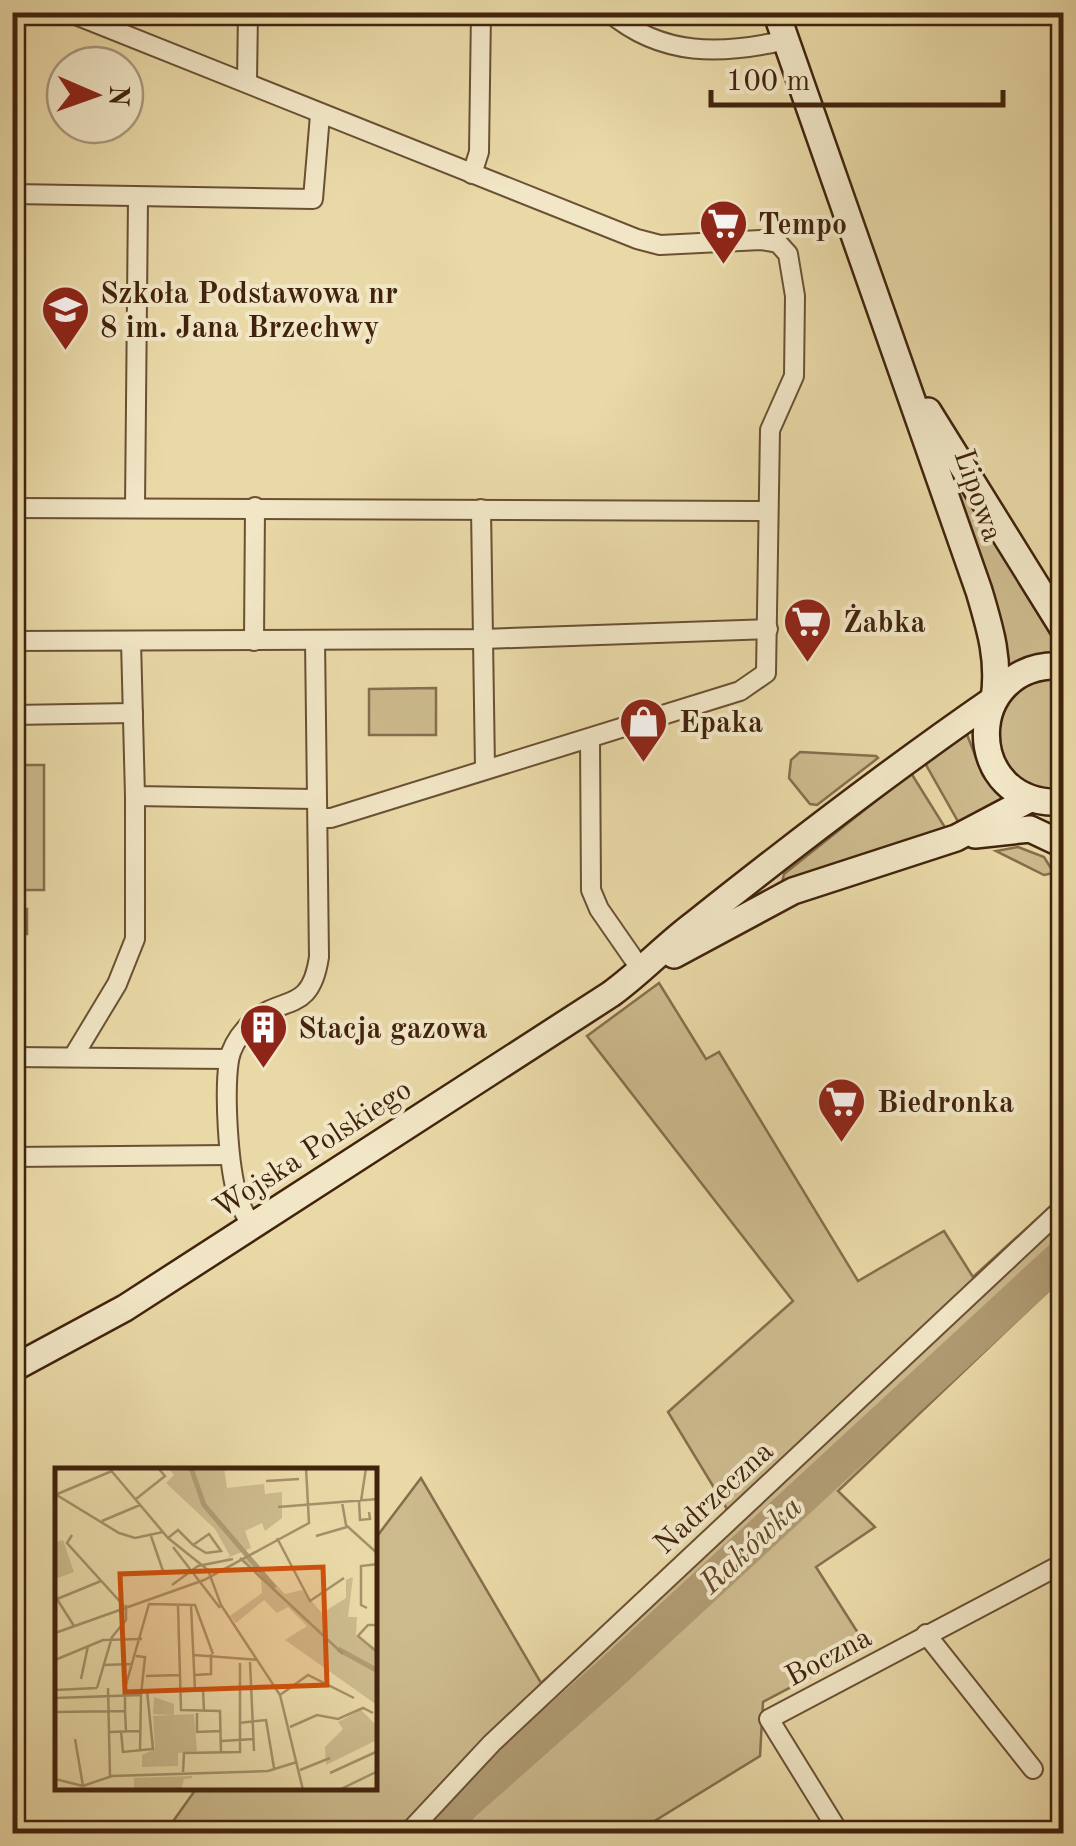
<svg xmlns="http://www.w3.org/2000/svg" width="1076" height="1846" font-family="'Old Standard TT',serif">
<style>
.green{fill:#ccba8d;stroke:#866e4d;stroke-width:2.5}
.lines{fill:none;stroke-linecap:round;stroke-linejoin:round}
.river{stroke:#b09b73;stroke-width:35}
.street-casing{stroke:#6b5034;stroke-width:22}
.secondary-casing{stroke:#41230d;stroke-width:30}
.street{stroke:#f1e6c6;stroke-width:18}
.secondary{stroke:#f1e6c6;stroke-width:25}
.labels{text-anchor:middle;stroke-width:8;stroke-linejoin:round;paint-order:stroke}
.poi-label{font-size:30px;font-weight:bold;fill:#41230d;stroke:#f1e6c6;text-anchor:start}
.street-label{font-size:30px;fill:#41230d;stroke:#f1e6c6}
.water-label{font-size:32px;font-style:italic;fill:#62472c;stroke:#f1e6c6}
.inset-river{fill:none;stroke:#b09b73;stroke-width:5}
.inset-road{fill:none;stroke:#a69069;stroke-width:2.5}
.view{fill:#cf510c;fill-opacity:0.15;stroke:#cf510c;stroke-width:5}
.inset-edge{fill:none;stroke:#41230d;stroke-width:5}
</style>
<rect width="100%" height="100%" fill="#e9d9a7"/>
<filter id="stains"><feTurbulence type="fractalNoise" baseFrequency=".002" numOctaves="4"/><feColorMatrix values="0 0 0 0 .2 0 0 0 0 .09 0 0 0 0 .02 0 0 0 .5 -.17"/></filter>
<radialGradient id="worn" r=".72"><stop offset=".6" stop-color="#630" stop-opacity="0"/><stop offset="1" stop-color="#630" stop-opacity=".3"/></radialGradient>
<!-- green -->
<g class="green">
<polygon points="962,488 1062,651 1063,656 1031,658 1011,667 1008,665 1005,635 955,490"/>
<path d="M1042,678h21v111c-72,10 -94,-82 -21,-111z"/>
<polygon points="436,688 436,735 369,735 369,689"/>
<polygon points="966,732 983,776 1004,800 960,825 925,763"/>
<polygon points="800,752 876,756 878,758 817,805 810,804 789,778 791,760"/>
<polygon points="12,765 44,765 44,890 13,890"/>
<polygon points="911,773 946,829 782,882 784,874"/>
<polygon points="1018,847 1044,857 1054,873 1044,875 996,851"/>
<polygon points="12,909 27,909 27,934 13,934"/>
<polygon points="659,983 706,1059 719,1052 858,1281 944,1231 973,1277 1063,1195 1063,1277 838,1491 875,1527 816,1567 867,1647 763,1702 760,1756 653,1822 659,1833 164,1834 196,1789 375,1788 375,1539 421,1478 541,1683 709,1534 727,1509 668,1412 793,1301 587,1036"/>
</g>
<g class="lines">
<!-- river -->
<polyline class="river" points="437,1834 462,1805 610,1674 1064,1255"/>
<defs>
<g id="street">
<polyline points="68,12 637,239 660,245 761,240 778,243 788,254 795,296 794,376 770,430 766,673 740,691 331,818 319,818"/>
<path d="M609,12c53,45 113,43 177,28"/>
<polyline points="247,81 248,12"/>
<polyline points="472,174 479,152 481,12"/>
<polyline points="12,194 313,199 320,115"/>
<polyline points="135,506 138,198"/>
<polyline points="12,508 768,511"/>
<polyline points="481,509 485,768"/>
<polyline points="12,641 483,639 768,629"/>
<polyline points="131,641 135,796 315,799"/>
<polyline points="254,641 255,507"/>
<polyline points="12,715 133,713"/>
<polyline points="590,739 591,890 599,909 642,971"/>
<polyline points="12,1057 229,1059"/>
<polyline points="73,1057 117,984 135,939 135,796"/>
<polyline points="12,1157 229,1155"/>
<path d="M251,1226c-4,-9 -10,-18 -13,-28 -10,-32 -14,-105 -9,-138 2,-12 10,-24 18,-33 32,-35 63,-9 72,-70l-4,-317"/>
<polyline points="926,1634 1033,1769"/>
<polyline points="407,1834 492,1743 1064,1207"/>
<polyline points="840,1834 769,1719 1064,1563"/>
</g>
<g id="secondary">
<path d="M776,12l203,579c11,37 21,69 15,108"/>
<polyline points="928,411 1064,630"/>
<path d="M1064,666c-103,-7 -104,143 0,136"/>
<polyline points="975,835 1030,829 1064,845"/>
<polyline points="674,955 793,891 956,838 1030,799"/>
<path d="M12,1369l113,-61 486,-314c29,-21 53,-47 82,-69 98,-78 198,-155 301,-226"/>
</g>
</defs>
<!-- street casing -->
<use href="#street" class="street-casing"/>
<!-- secondary casing -->
<use href="#secondary" class="secondary-casing"/>
<!-- street -->
<use href="#street" class="street"/>
<!-- secondary -->
<use href="#secondary" class="secondary"/>
</g>
<!-- icons -->
<defs>
<symbol id="supermarket-pin" viewBox="-11 -11 22 30"><path d="M0 17L-7.5 6A9.5 9.5 0 1 1 7.5 6Z" fill="#8f2418" stroke="#f1e6c6"/><path d="M-6-5.5h2.5l.6 2H6L4.5 2H-2.5L-4.4-4H-6ZM-1.5 3.2a1.3 1.3 0 1 0 .1 0ZM3 3.2a1.3 1.3 0 1 0 .1 0Z" fill="#fff"/></symbol>
<symbol id="school-pin" viewBox="-11 -11 22 30"><path d="M0 17L-7.5 6A9.5 9.5 0 1 1 7.5 6Z" fill="#8f2418" stroke="#f1e6c6"/><path d="M0-5L7-2L0 1L-7-2ZM-4 1L0 2.5L4 1V4Q0 6-4 4Z" fill="#fff"/></symbol>
<symbol id="shop-pin" viewBox="-11 -11 22 30"><path d="M0 17L-7.5 6A9.5 9.5 0 1 1 7.5 6Z" fill="#8f2418" stroke="#f1e6c6"/><path d="M-5-2.5h2.3a2.7 3.5 0 0 1 5.4 0H5L5.5 6h-11ZM-1.5-2.5h3a1.5 2.3 0 0 0-3 0Z" fill="#fff"/></symbol>
<symbol id="building-pin" viewBox="-11 -11 22 30"><path d="M0 17L-7.5 6A9.5 9.5 0 1 1 7.5 6Z" fill="#8f2418" stroke="#f1e6c6"/><path d="M-4-6H4V6H1V3H-1V6H-4ZM-2.5-4.3h1.7v1.8h-1.7ZM.8-4.3h1.7v1.8H.8ZM-2.5-1h1.7V.8h-1.7ZM.8-1h1.7V.8H.8Z" fill="#fff"/></symbol>
</defs>
<g fill-rule="evenodd">
<use href="#supermarket-pin" x="696" y="196" width="55" height="75"/>
<use href="#school-pin" x="38" y="282" width="55" height="75"/>
<use href="#supermarket-pin" x="780" y="594" width="55" height="75"/>
<use href="#shop-pin" x="616" y="694" width="55" height="75"/>
<use href="#building-pin" x="236" y="1000" width="55" height="75"/>
<use href="#supermarket-pin" x="814" y="1074" width="55" height="75"/>
</g>
<g class="labels">
<!-- poi labels -->
<g class="poi-label">
<text x="758" y="234">Tempo</text>
<text x="100" y="303">Szkoła Podstawowa nr<tspan x="100" dy="34">8 im. Jana Brzechwy</tspan></text>
<text x="843" y="632">Żabka</text>
<text x="679" y="732">Epaka</text>
<text x="298" y="1038">Stacja gazowa</text>
<text x="877" y="1112">Biedronka</text>
</g>
<!-- street labels -->
<g class="street-label">
<text transform="translate(979 495) rotate(71)" y="10">Lipowa</text>
<text transform="translate(312 1148) rotate(-33)" y="10">Wojska Polskiego</text>
<text transform="translate(713 1497) rotate(-43)" y="10">Nadrzeczna</text>
<text transform="translate(828 1656) rotate(-28)" y="10">Boczna</text>
</g>
<!-- water labels -->
<g class="water-label">
<text transform="translate(750 1544) rotate(-43)" y="11">Rakówka</text>
</g>
</g>
<!-- overview -->
<g transform="translate(55 1468)">
<rect width="322" height="322" fill="#e9d9a7"/>
<path d="M113,0h56l3,20 37,-4 1,10 17,-2v26l-17,13 -3,-8 -17,8 6,17 -26,11 5,-3 -15,-27 -49,-46 8,-8zM8,72l11,32 -19,7v-37zM194,89l36,37 17,-4 20,23 24,-15v-18l7,-3 -5,40h9l-1,18 21,14v56l-92,-65 22,-14 -19,-19 -11,6 -13,-13 -28,23 -6,-7 32,-23 -1,-13 -20,-21zM99,229l20,7v11l20,-1 3,37 -19,2v13l-36,1v-12l13,-6 -2,-33 19,-1 -19,-1zM306,242l16,16v14l-51,25 -1,-18 18,-18 -5,-7zM79,310l58,-2v2l-8,1 -3,11h-47z" fill="#ccba8d"/>
<path class="inset-river" d="M136,0l13,37 71,83M283,181l40,22"/>
<path class="inset-road" d="M54,0l59,70 40,32 13,35 59,90 23,95M211,13l33,-2M0,26l64,39 16,5 28,-6M0,27l57,-24M81,31l29,-23 -7,-8M304,33l1,19 10,-1 -1,-7M306,33l5,-33M287,34l4,23 32,29M223,39l100,-8M47,53l38,-16M17,67l-5,8 57,63M96,68l12,35M261,68l31,-9M113,70l10,-8 15,15 13,8 15,-2 -12,-17 -16,11M222,70l33,63 34,-23M118,79l47,61M185,90l103,96M117,117l26,-19 35,-7M2,131l44,-18M2,131l17,27M136,137l4,85M123,138l3,104 39,1 1,42M312,140l-6,-3v-39l17,-2M323,157h-10l-10,11 20,17M0,165l149,-53 105,-57 -3,-55M139,187l64,5M0,192l48,-20 39,-1M195,194l4,89M48,197l30,-1M139,207l17,-1v-20M91,208l34,-1M26,211l7,-33M42,220l15,-51 14,-17v-15M53,220l1,44 31,-1M0,222l42,-2M125,223l23,-1 1,21M225,227l28,-20 46,23M0,230l86,-3 4,-38 -9,-1M70,243v-23l24,-84 46,1 18,49M0,244l70,-1 1,20M142,245v19l24,-1M184,255l27,-3 8,48M235,259l27,-12 21,4 25,-11 10,5M66,263l2,21 30,-3 -6,-58M54,264l1,44M20,271l8,47M167,273l32,-2M85,282l1,-55M245,302l30,-12M128,304l1,-19 56,-1v-89M275,305l48,-22M0,311l28,7 29,-10 156,-5 29,-9M284,322l39,-19"/>
<path class="view" d="M268,99l4,118 -202,7 -5,-118z"/>
<rect width="322" height="322" class="inset-edge"/>
</g>
<!-- margin -->
<rect width="1076" height="1846" fill="none" stroke="#e9d9a7" stroke-width="50"/>
<rect x="15" y="15" width="1046" height="1816" fill="none" stroke="#41230d" stroke-width="5"/>
<rect x="25" y="25" width="1026" height="1796" fill="none" stroke="#41230d" stroke-width="2.5"/>
<!-- north arrow -->
<g transform="translate(95 95) rotate(92)"><circle r="48" fill="#f1e6c6" stroke="#ab987c" stroke-width="2.5"/>
<path d="M0-8L18 38L0 25L-18 38Z" fill="#8f2418"/>
<text y="-15" font-size="28" font-weight="bold" text-anchor="middle" fill="#41230d">N</text>
</g>
<!-- scale -->
<path d="M711 90v15h292v-15" fill="none" stroke="#41230d" stroke-width="5"/>
<text x="726" y="90" font-size="30" fill="#41230d" stroke="#f1e6c6" stroke-width="8" paint-order="stroke">100 m</text>
<rect width="100%" height="100%" filter="url(#stains)"/>
<rect width="100%" height="100%" fill="url(#worn)"/>
</svg>
